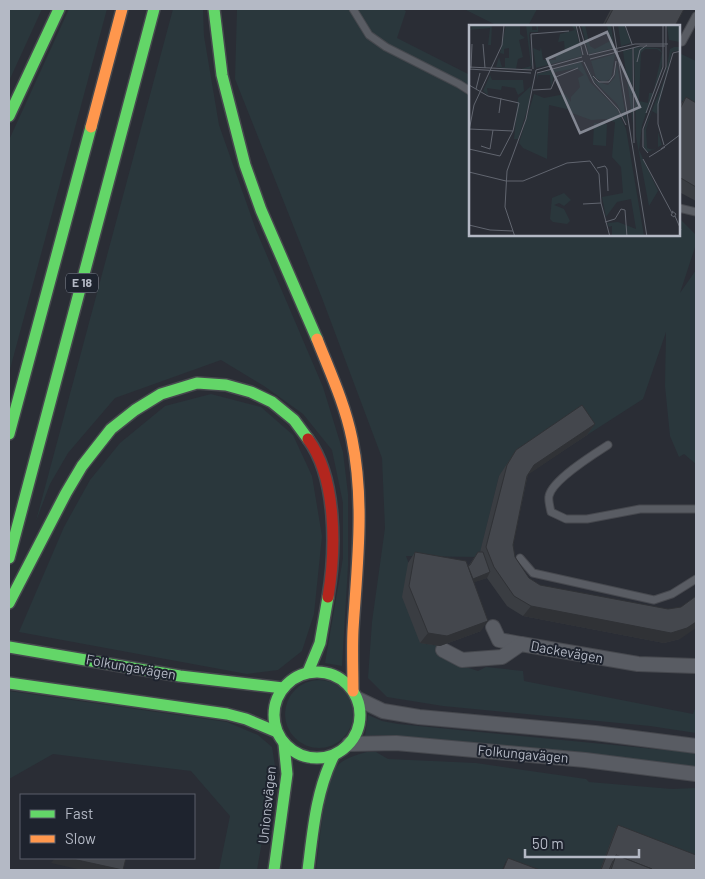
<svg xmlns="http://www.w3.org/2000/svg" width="705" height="879" font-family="Barlow,sans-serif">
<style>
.green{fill:#2a373c}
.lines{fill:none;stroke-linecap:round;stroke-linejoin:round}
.lane-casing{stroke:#46484e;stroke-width:9}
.street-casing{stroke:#46484e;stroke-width:16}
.fast-casing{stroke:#46484e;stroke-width:14}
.slow-casing{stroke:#46484e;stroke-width:14}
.jam-casing{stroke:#46484e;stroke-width:14}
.lane{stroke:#595c63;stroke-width:7}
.street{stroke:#595c63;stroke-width:14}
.fast{stroke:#63d668;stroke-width:11}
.slow{stroke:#ff974d;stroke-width:11}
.jam{stroke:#b3261e;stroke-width:11}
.wall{fill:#3a3d42}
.shaded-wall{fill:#303236}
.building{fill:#44474d;stroke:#303236}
.labels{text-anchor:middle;stroke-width:4;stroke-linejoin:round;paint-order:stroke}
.shield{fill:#1e232e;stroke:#878c98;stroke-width:1}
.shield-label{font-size:12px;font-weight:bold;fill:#b4b9c5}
.street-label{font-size:14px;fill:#b4b9c5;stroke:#1e232e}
.inset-road{fill:none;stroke:#61656f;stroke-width:1}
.view{fill:#848893;fill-opacity:0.15;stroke:#848893;stroke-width:2.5}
.inset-edge{fill:none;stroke:#b4b9c5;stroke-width:2.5}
</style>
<rect width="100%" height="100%" fill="#2a2d35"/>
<!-- green -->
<g class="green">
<polygon points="9,9 42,9 9,81"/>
<polygon points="69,9 107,9 9,373 9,140"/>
<polygon points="173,9 203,9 204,36 219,125 256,230 323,387 343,452 348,494 348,566 342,666 325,663 343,558 343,503 332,450 303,414 264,386 221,360 115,398 68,453 50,484 36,521"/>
<polygon points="237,9 402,9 406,11 397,38 470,75 470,235 679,235 679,218 696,235 696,244 680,293 696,270 696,464 684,454 679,457 670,436 665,386 666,332 643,399 587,435 575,416 499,476 479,557 406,556 440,646 451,662 478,671 486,667 523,671 524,681 693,714 696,706 696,733 650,726 443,706 387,697 368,678 372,622 385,528 382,458 322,298 235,79"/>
<polygon points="464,9 537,9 528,26 498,26"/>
<polygon points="679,53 696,61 696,108 679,99"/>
<polygon points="211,394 261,407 293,435 312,476 322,536 314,614 302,651 278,670 247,674 19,632 64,527 90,480 120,443 165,406"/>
<circle cx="319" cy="714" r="34"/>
<polygon points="9,691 227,722 258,735 272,747 275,766 257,870 219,870 230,816 191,771 53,754 9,779"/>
<polygon points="368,715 382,721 398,724 696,753 696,767 427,739 380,735 365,736"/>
<path d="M367,752h9l12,7 88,4 110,16 3,3 83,7 24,-1v71l-80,-31 -16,42h-70l-24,-9 -4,9h-186c3,-22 8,-87 20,-103 8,-9 20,-12 31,-15z"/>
</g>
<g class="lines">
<defs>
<g id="lane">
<polyline points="353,9 369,35 386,47 459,84 470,91"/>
<polyline points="682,42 696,16"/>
<polyline points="679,208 696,212"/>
<path d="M608,445c-14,9 -56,35 -59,51 -1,4 1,11 2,16l15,7h21l53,-10h56"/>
<polyline points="520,558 533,573 654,600 672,594 696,579"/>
</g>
<g id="street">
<polyline points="493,627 499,640 521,644"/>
<polyline points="443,650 462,660 502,657 521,644 638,664 696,666"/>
<polyline points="358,699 383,711 419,717 595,733 696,746"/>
<polyline points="349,744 396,743 585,760 696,774"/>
</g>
<g id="fast">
<polyline points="214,9 222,75 245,165 261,210 317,339"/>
<polyline points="9,116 59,9"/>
<polyline points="9,434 91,127"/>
<polyline points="9,558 154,9"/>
<polyline points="9,603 66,493 82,466 111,429 135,410 161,394 197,383 226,385 251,392 272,402 294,420 308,439"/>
<polyline points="9,647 180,676 283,688"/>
<circle cx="317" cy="715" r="43"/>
<polyline points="308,672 320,643 328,597"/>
<polyline points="9,683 227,714 246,719 277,732"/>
<polyline points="274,870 287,774 284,744"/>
<path d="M308,870c5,-40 8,-79 26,-115"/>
</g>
<g id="slow">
<polyline points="91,127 122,9"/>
<path d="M317,339c13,33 28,65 35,100 13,64 5,127 1,191 -1,20 0,41 0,61"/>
</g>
<path id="jam" d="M308,439c29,39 28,111 20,158"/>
</defs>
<!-- lane casing -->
<use href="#lane" class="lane-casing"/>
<!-- street casing -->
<use href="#street" class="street-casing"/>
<!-- fast casing -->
<use href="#fast" class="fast-casing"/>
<!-- slow casing -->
<use href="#slow" class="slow-casing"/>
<!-- jam casing -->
<use href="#jam" class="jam-casing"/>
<!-- lane -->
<use href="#lane" class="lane"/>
<!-- street -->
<use href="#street" class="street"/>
<!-- fast -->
<use href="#fast" class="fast"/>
<!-- slow -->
<use href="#slow" class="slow"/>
<!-- jam -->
<use href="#jam" class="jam"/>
</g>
<!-- wall -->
<g class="wall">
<polygon points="611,9 684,9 675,26 602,26"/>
<polygon points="686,97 696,103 696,201 679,192 679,107"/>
<polygon points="595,424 587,435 528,474 513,545 515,557 529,578 540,585 680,639 664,643 523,616 507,606 487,578 474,582 481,631 440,646 420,643 402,597 408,563 415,552 468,566 469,565 478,552 480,552 499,476 516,450"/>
<polygon points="618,825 696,870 600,870 616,828"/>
</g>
<!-- shaded-wall -->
<g class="shaded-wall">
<polygon points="595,424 587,435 526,476 534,465"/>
<polygon points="490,572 487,578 464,586 468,581"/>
<polygon points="531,606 696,622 696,628 680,639 664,643 523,616"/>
<polygon points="488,621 481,631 440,646 420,643 428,633"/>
<polygon points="55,858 68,858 123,870 82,870 51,863"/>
</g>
<!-- building -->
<g class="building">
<polygon points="613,9 684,9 675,26 604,26"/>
<polygon points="686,97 696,103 696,187 679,177 679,111"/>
<polygon points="582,405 595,424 534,465 527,476 513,545 515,557 529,578 540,585 668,609 681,607 696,596 696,622 687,628 671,633 531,606 514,596 494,567 486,547 507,465 516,450"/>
<polygon points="415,552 466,561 488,621 447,636 428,633 409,586"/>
<polygon points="478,552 483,552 490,572 473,579 468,566 470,565"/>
<polygon points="618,825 696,855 696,870 652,870 652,869 616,855 614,861 613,861 609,870 601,870"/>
<polygon points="616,855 652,869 652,870 611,870"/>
<polygon points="68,858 126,858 123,870"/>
<polygon points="508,858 540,870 503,870"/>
</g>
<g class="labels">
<!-- shield labels -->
<rect class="shield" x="66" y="273.5" width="32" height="19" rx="4"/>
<g class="shield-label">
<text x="82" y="287">E 18</text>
</g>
<!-- street labels -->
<g class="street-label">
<text transform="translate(567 652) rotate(10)" y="5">Dackevägen</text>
<text transform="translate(131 667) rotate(10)" y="5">Folkungavägen</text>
<text transform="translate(523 754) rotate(5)" y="5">Folkungavägen</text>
<text transform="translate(267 805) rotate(-84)" y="5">Unionsvägen</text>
</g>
</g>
<!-- overview -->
<g transform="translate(469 25)">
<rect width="211" height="211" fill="#2a2d35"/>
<path d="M0,0h23l-1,20h-3l2,-17 -21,2 3,-2zM37,0h14v9l5,4 -6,2 4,17 -5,2 -2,10 -20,-2 3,-10 3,10h3v-9h4v-10l-5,1v5l-4,-1zM57,0h10h-4v5h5l-1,-4h2v6h-8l-1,3 3,30 -2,4h-9l10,-3zM102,0h4l7,31 -46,12 -3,-20 7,3 1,-4 2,13h13v-6l9,-1 -1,-12 -6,1 2,-8 15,-4zM112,0h4l5,21 5,3 15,-8 -3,-16h4l3,23 -25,6zM149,0h6l7,18 -10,3zM198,0h13v17l-11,-2zM172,22l16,1 3,1 3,5 -2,18 -7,17 8,-36 -5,-4h-12l-4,4 -2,48 9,2 1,-10h4l-11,32 -3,25 19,41 -9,15 -13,-69 -2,-89zM205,22h6v3l-8,2 -15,62 -5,-3 -6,18 1,19 6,2 5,-3v-15l4,13 -14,7 -4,-3v-19l21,-52 5,-29zM163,24l1,75 -10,-73zM146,29l-4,25 -8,3 -7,-4 -5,-17zM112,37l9,20 27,27 9,20 18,107h-32v-10l-3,1 -2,-4 11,-1 18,7 -5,-30 -14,3 -11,15 -4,-20 21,-4 -2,-26 -9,-10 3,-35 -10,-3 -14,1 -19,-7 -1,-3 -22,-5 -2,54 -24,-11 -4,-5 15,-49 10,4 21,-4 6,8v-5l9,-10 -2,-9 6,-3 -7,-7 -22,4 -4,15 -1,-12h-12l-1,5v-6zM117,38l9,18 13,4 7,-8 2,-13 10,60 -10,-20 -23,-23zM21,50l2,5h31l1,11 -6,4 -3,-7 -13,-2 -1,4 -14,-2 1,7 -5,-4zM62,61l-2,18 -11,35h-4l4,-41zM125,98l13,1 -1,22 -13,-1zM95,168l7,7 -7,6 -5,-3 -5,2 10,4 6,12 -3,3 -14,-2 -3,-3 2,-21z" fill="#2a373c"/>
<path class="inset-road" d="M107,0l7,30M110,0l9,30M144,0l34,212M156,0l7,19M14,19l2,24M164,23l1,95M120,30l46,-11h33M121,34l50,-13h25M115,37l10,21 24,26 8,16M168,37l3,-12 7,-5M0,42l63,3M2,43l1,-24M0,44l62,4M64,44l-2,-35 38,-3M67,45l46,-13M68,48l46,-12M124,51l6,6h10l5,-7 2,-14M0,60l19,11 31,7 -6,28 -13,25 -31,-7M7,64l4,-16M64,65l18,-1 5,-12 22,-9M30,88l2,-15M177,88l17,-46v-42M0,104l44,2M0,106l5,-26 28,-60 2,-20M195,120l-6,-21v-20l15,-51 8,-2M12,121l9,3 3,-19M192,124l20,-15M179,128l-5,-6v-18l23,-62v-42M180,132l16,-10M174,134l29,54M128,143l8,-2 2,3 1,22M0,147l37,9h17l44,-18 23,-2 9,13 2,29 9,34M114,179l18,-1M203,186l4,3 -2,3 -3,-2 2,-3M206,191l6,14M136,197l10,-3 6,-10 4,1 2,27M0,200l21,5 23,1M46,212l-10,-30 2,-36 19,-52 10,-49"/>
<path class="view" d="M138,7l33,75 -60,26 -33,-74z"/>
<rect width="211" height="211" class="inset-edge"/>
</g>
<!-- border -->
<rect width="705" height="879" fill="none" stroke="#b4b9c5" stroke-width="20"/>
<!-- legend -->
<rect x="20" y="794" width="175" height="65" fill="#1e232e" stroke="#5a5f6a"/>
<rect x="30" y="810" width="25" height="8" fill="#63d668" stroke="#5a5f6a"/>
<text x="65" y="819" font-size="15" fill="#b4b9c5">Fast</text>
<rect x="30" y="835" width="25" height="8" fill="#ff974d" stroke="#5a5f6a"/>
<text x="65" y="844" font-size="15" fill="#b4b9c5">Slow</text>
<!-- scale -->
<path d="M525 849v8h114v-8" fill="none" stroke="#b4b9c5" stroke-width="2.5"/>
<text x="532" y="849" font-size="15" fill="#b4b9c5" stroke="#1e232e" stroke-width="4" paint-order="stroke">50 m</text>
</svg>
